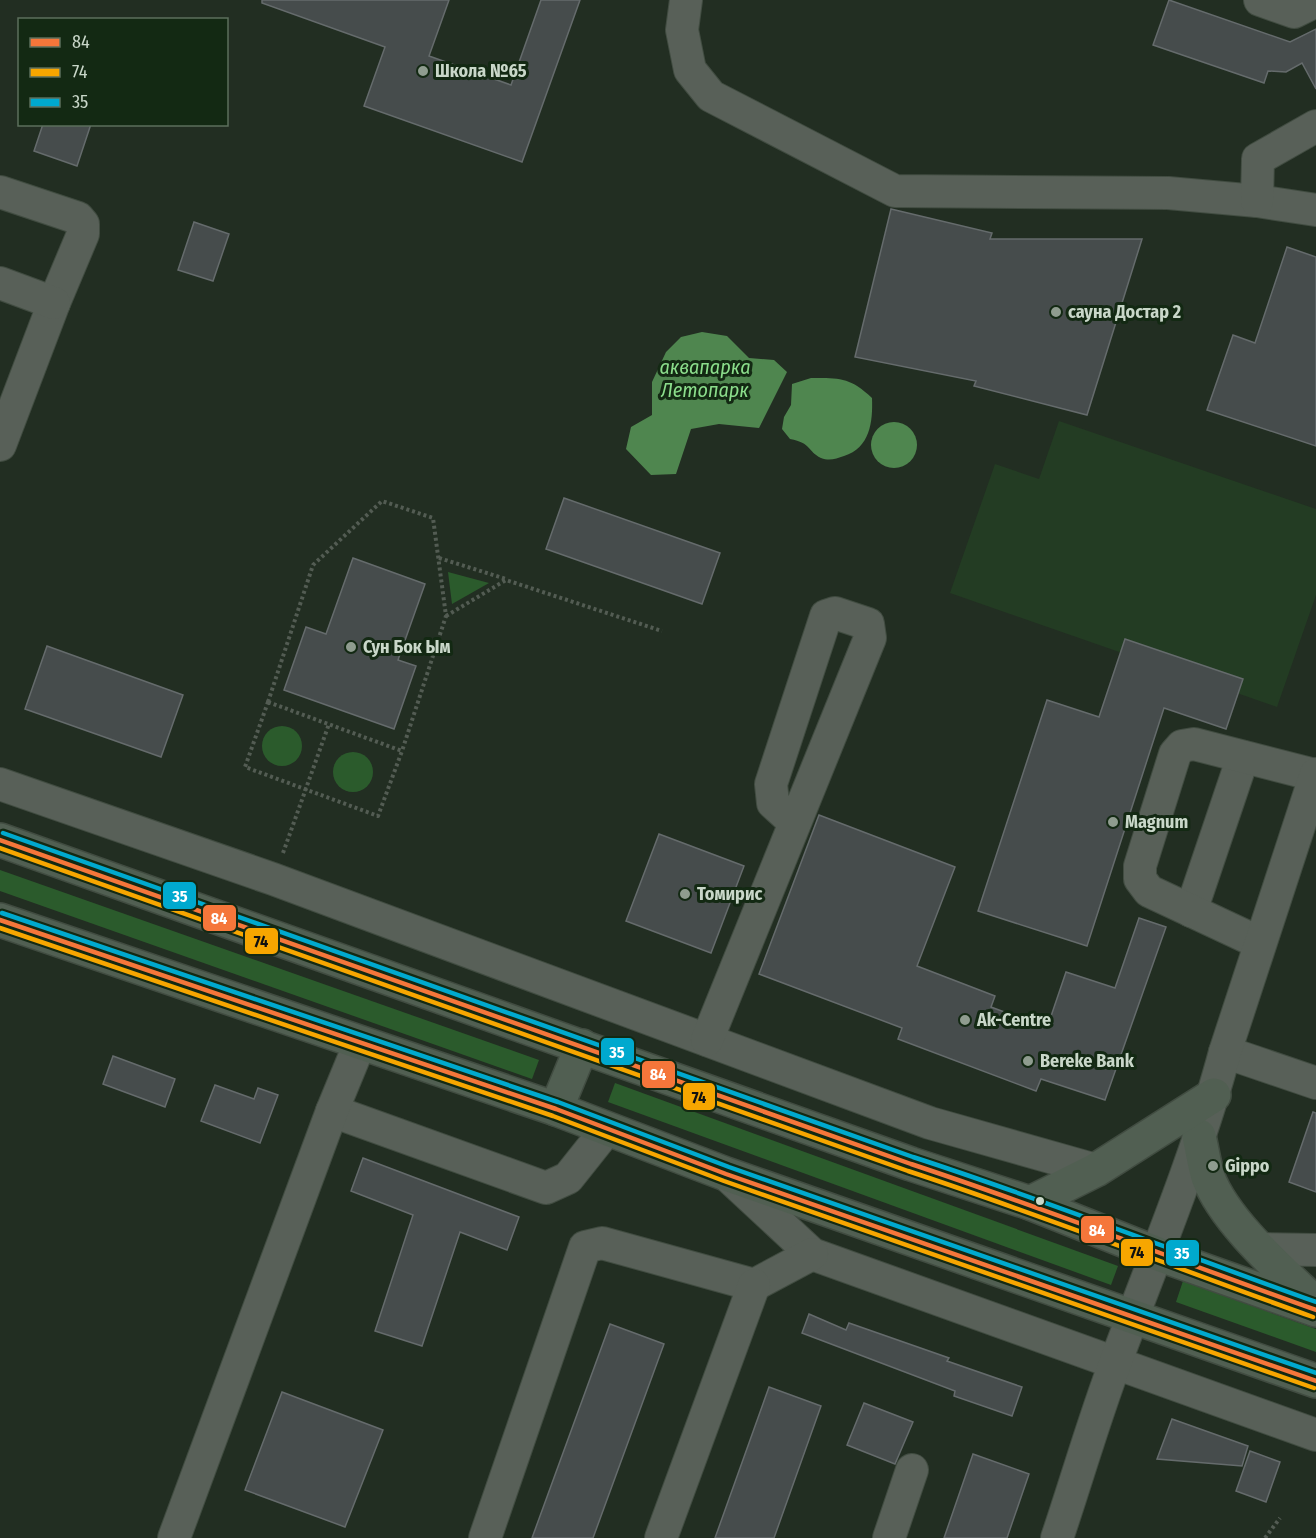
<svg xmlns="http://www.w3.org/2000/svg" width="1316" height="1538" font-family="'Fira Sans Condensed',sans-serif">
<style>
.built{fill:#233c23}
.green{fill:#2b5b2c}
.water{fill:#4f864f}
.building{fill:#464c4c;stroke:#656b6c;stroke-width:1.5}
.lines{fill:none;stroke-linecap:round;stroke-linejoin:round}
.minor-casing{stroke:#414c41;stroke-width:34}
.major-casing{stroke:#414c41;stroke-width:36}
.path{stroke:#535c53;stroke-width:4;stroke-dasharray:3 3;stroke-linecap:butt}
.minor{stroke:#586058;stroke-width:32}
.major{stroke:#515f52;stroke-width:33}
.bus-1-casing{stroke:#132913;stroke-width:9}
.bus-2-casing{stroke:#132913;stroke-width:9}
.bus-3-casing{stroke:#132913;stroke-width:9}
.bus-1{stroke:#f5763a;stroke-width:4.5}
.bus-2{stroke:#f7a600;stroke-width:4.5}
.bus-3{stroke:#00a9ce;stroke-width:4.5}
.poi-dot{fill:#8f9c8f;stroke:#132913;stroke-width:2}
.bus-dot{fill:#c9d7c9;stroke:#132913;stroke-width:2}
.labels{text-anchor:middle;stroke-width:6;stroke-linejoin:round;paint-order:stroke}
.poi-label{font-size:18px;font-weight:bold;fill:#c9d7c9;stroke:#132913;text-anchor:start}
.water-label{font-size:20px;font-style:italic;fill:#8bdd8b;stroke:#132913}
.line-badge{stroke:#132913;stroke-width:2}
.badge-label{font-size:16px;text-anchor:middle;font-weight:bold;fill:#fff}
.pale-badge-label{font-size:16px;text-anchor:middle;font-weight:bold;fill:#111}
</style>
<rect width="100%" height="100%" fill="#222e22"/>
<!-- built -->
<polygon class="built" points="1059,421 1316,509 1316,595 1277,707 950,593 995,464 1039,479"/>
<!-- green -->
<g class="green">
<polygon points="448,572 489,583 452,604"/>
<circle cx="282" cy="746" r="20"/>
<circle cx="353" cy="772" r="20"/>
<polygon points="0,870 539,1060 532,1079 0,891"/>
<polygon points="615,1083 1118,1266 1111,1285 608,1102"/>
<polygon points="1183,1281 1316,1329 1316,1352 1176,1302"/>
</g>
<!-- water -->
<g class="water">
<polygon points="702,332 727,336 749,358 774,360 787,372 759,428 719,424 691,429 676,474 651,475 626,449 631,427 652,415 652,382 666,352 681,337"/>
<path d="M811,378c28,0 39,-1 61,20 1,24 -2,50 -28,58 -8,3 -15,5 -23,2 -14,-7 -9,-15 -31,-19l-8,-10 2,-12 7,-12 1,-21z"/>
<circle cx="894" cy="445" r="23"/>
</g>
<!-- building -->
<g class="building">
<polygon points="262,0 449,0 429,56 511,85 541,0 580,0 522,162 364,106 385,47 262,3"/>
<polygon points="1169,0 1290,42 1316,29 1316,89 1302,63 1286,72 1268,71 1264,83 1153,45"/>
<polygon points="43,124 91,124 77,166 34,151"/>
<polygon points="891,209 992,233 990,239 1142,239 1087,415 974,386 976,381 855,357"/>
<polygon points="194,222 229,234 213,281 178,270"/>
<polygon points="1287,247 1316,257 1316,446 1207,410 1233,335 1255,343"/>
<polygon points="564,498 720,553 702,604 546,549"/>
<polygon points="353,558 425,584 398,660 416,666 394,729 284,690 306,627 326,634"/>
<polygon points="1125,639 1243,679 1226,729 1164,708 1087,946 978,911 1047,700 1099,717"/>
<polygon points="47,646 183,695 161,757 25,709"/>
<polygon points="819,815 955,867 917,966 995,996 991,1007 1047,1028 1066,972 1115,988 1139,918 1166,927 1105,1100 1041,1079 1036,1091 898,1039 902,1028 759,974"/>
<polygon points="659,834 744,866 711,953 626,921"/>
<polygon points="113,1056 175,1079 165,1107 103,1084"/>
<polygon points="215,1085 254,1099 258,1088 278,1095 260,1143 201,1121"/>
<polygon points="1313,1112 1316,1113 1316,1192 1289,1182"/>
<polygon points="363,1158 519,1217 507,1250 460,1232 422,1346 375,1331 413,1215 351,1191"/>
<polygon points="809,1314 846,1330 849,1323 949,1358 947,1361 1022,1387 1012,1416 954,1396 955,1391 802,1333"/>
<polygon points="610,1324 664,1344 593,1538 532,1538"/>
<polygon points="769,1387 821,1406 774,1538 715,1538"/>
<polygon points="282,1392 383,1430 345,1527 245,1490"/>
<polygon points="864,1403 913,1422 895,1464 847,1445"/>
<polygon points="1172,1419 1248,1446 1242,1466 1157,1459"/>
<polygon points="1250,1451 1280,1462 1266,1502 1236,1491"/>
<polygon points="973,1454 1029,1474 1007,1538 944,1538"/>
</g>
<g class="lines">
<defs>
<g id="minor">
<polyline points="686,0 682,30 690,70 711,96 895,191 1168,193 1257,201 1316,210"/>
<polyline points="1260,0 1294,12 1316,1"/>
<polyline points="0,192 78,218 83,224 83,234 54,303 0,445"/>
<polyline points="1257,201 1258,159 1316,126"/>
<polyline points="0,283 54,303"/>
<polyline points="0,784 273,879 930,1123 1096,1170"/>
<polyline points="1191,911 1243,757"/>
<polyline points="1260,943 1149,891 1140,879 1140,866 1175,754 1182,746 1194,744 1315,775"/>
<polyline points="707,1040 870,638 868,624 835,613 826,616 771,784 773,803 795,823"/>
<polyline points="1225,1052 1316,1083"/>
<polyline points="332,1111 546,1188 568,1178 607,1129"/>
<polyline points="726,1174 812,1254 1316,1435"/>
<polyline points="1259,1249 1316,1250"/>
<polyline points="174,1538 332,1111 360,1043"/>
<polyline points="485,1538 585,1247 602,1243 754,1285 812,1254"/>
<polyline points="661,1538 754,1285"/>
<polyline points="889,1538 912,1470"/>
<path d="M1057,1538c20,-59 37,-119 59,-177 38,-103 81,-204 109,-309l91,-278"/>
</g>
<g id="major">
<polyline points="0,840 911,1164 1030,1203 1158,1254 1316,1310"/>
<polyline points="0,920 556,1109 726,1174 1316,1381"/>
<polyline points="556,1109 582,1046"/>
<path d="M1199,1136c3,13 5,28 9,41 17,45 74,94 108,127"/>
<polyline points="1030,1203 1096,1170 1214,1095"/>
</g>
</defs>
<!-- minor casing -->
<use href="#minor" class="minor-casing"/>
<!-- major casing -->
<use href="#major" class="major-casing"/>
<!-- path -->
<g class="path">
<polyline points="439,558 506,579"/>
<polyline points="446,616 506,580 662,631"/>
<polyline points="268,702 313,565 382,501 433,518 446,616 402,751"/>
<polygon points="268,702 402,751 378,816 245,767"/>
<polyline points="283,853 329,724"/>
<polyline points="1265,1538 1280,1518"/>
</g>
<!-- minor -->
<use href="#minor" class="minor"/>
<!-- major -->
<use href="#major" class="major"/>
<defs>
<g id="bus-1">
<path d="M0,840l911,324c136,45 270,98 405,146"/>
<polyline points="0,920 556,1109 726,1174 1316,1381"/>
</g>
<g id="bus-2">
<path d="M0,848l908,323c137,45 270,98 405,146"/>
<polyline points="0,928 553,1116 724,1181 1314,1388"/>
</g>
<g id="bus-3">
<path d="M3,833l910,324c136,44 268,97 403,145"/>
<polyline points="2,913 558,1102 729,1167 1316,1373"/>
</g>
</defs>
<!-- bus-1 casing -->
<use href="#bus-1" class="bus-1-casing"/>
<!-- bus-2 casing -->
<use href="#bus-2" class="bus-2-casing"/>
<!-- bus-3 casing -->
<use href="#bus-3" class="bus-3-casing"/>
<!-- bus-1 -->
<use href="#bus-1" class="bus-1"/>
<!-- bus-2 -->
<use href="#bus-2" class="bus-2"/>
<!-- bus-3 -->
<use href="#bus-3" class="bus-3"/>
</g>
<!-- markers -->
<g class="poi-dot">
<circle cx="423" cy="71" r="6"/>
<circle cx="1056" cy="312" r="6"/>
<circle cx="351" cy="647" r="6"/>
<circle cx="1113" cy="822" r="6"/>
<circle cx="685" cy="894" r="6"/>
<circle cx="965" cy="1020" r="6"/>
<circle cx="1028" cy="1061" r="6"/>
<circle cx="1213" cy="1166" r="6"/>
</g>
<circle class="bus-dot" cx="1040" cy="1201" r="5"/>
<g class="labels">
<!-- poi labels -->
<g class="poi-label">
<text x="435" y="77">Школа №65</text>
<text x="1068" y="318">сауна Достар 2</text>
<text x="363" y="653">Сун Бок Ым</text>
<text x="1125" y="828">Magnum</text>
<text x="697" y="900">Томирис</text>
<text x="977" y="1026">Ak-Centre</text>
<text x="1040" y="1067">Bereke Bank</text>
<text x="1225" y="1172">Gippo</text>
</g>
<!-- water labels -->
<g class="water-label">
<text x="705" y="374">аквапарка<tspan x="705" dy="23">Летопарк</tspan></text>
</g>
</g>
<g class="line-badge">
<rect x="162" y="881" width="35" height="29" rx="6" fill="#00a9ce"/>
<rect x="202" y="904" width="35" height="28" rx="6" fill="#f5763a"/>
<rect x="244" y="927" width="35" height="28" rx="6" fill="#f7a600"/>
<rect x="600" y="1037" width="35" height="29" rx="6" fill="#00a9ce"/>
<rect x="641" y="1060" width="35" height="29" rx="6" fill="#f5763a"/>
<rect x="682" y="1082" width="34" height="29" rx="6" fill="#f7a600"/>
<rect x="1080" y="1215" width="35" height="29" rx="6" fill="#f5763a"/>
<rect x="1120" y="1238" width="34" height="29" rx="6" fill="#f7a600"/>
<rect x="1165" y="1239" width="35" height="28" rx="6" fill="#00a9ce"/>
</g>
<g class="badge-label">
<text x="180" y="902">35</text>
<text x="219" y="924">84</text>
<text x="617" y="1058">35</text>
<text x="658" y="1080">84</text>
<text x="1097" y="1236">84</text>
<text x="1182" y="1259">35</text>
</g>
<g class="pale-badge-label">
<text x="261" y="947">74</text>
<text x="699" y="1103">74</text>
<text x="1137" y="1258">74</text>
</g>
<!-- legend -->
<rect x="18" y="18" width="210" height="108" fill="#132913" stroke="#5c6f5c" stroke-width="1.5"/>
<rect x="30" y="38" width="30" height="9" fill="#f5763a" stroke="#5c6f5c" stroke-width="1.5"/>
<text x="72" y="48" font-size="18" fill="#c9d7c9">84</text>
<rect x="30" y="68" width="30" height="9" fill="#f7a600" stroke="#5c6f5c" stroke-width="1.5"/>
<text x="72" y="78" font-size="18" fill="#c9d7c9">74</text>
<rect x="30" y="98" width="30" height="9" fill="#00a9ce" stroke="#5c6f5c" stroke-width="1.5"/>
<text x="72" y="108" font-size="18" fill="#c9d7c9">35</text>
</svg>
